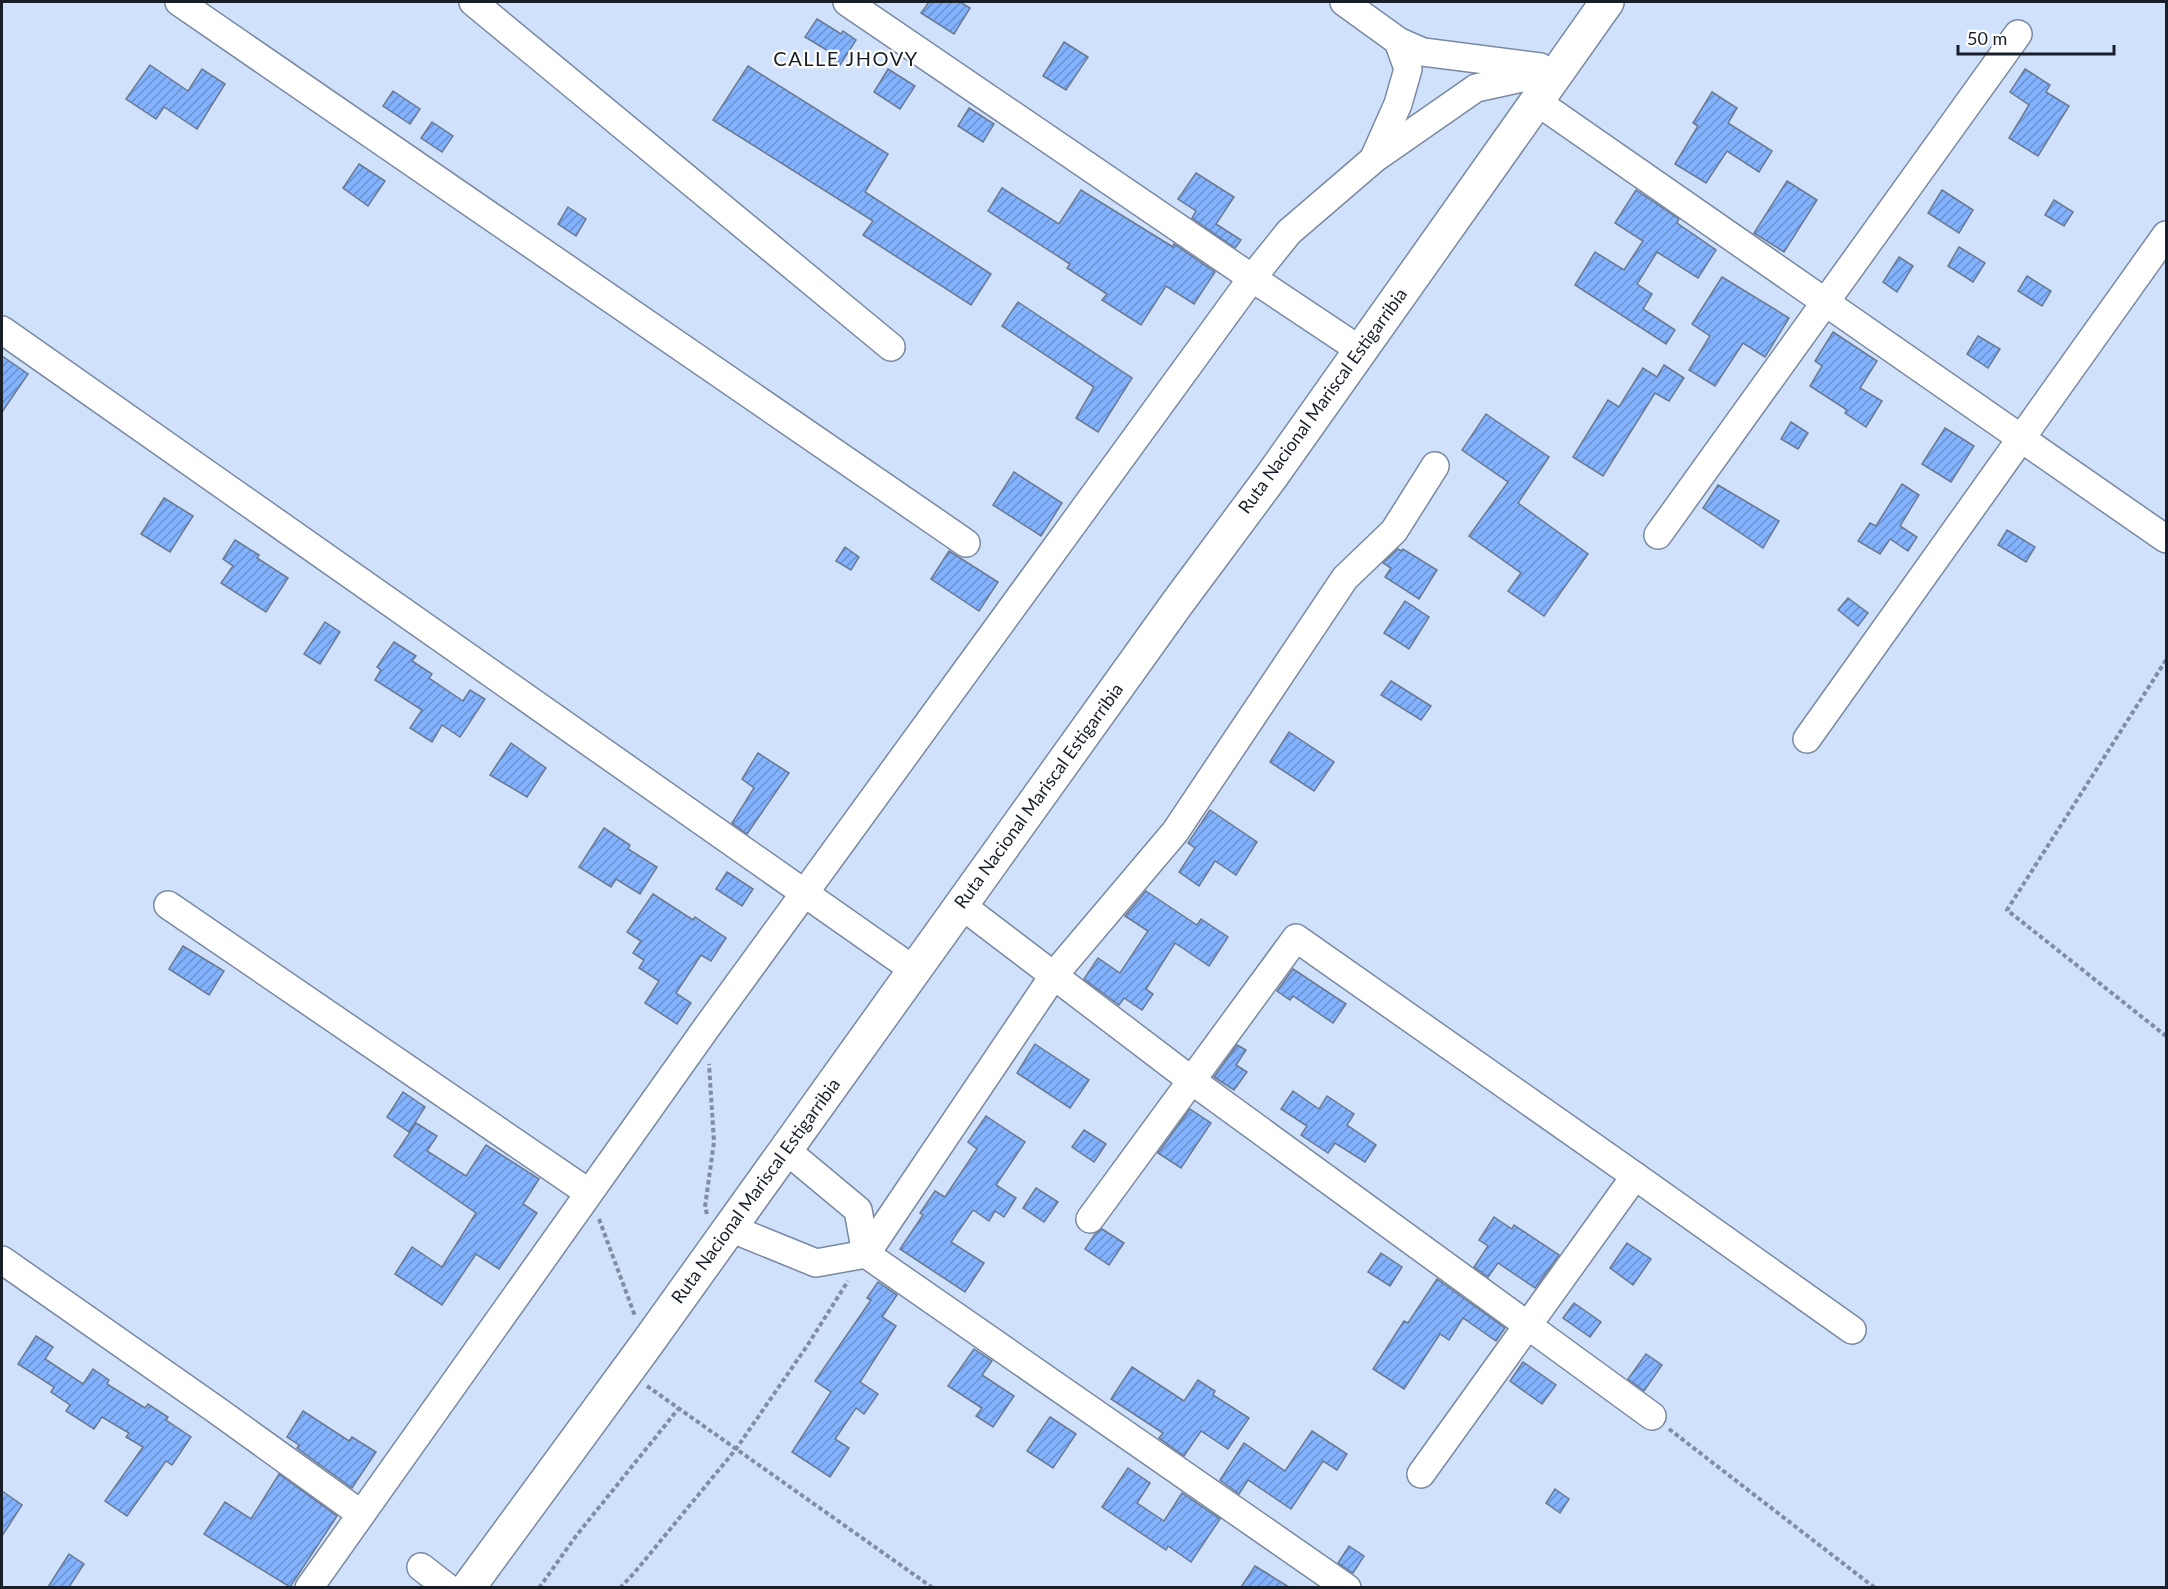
<svg xmlns="http://www.w3.org/2000/svg" width="2168" height="1589" font-family="Lato,sans-serif">
<style>
.building{fill:url(#building-hatch);stroke:#6a7992;stroke-width:1.5}
.lines{fill:none;stroke-linecap:round;stroke-linejoin:round}
.minor-casing{stroke:#7989a2;stroke-width:30}
.major-casing{stroke:#7989a2;stroke-width:36}
.path{stroke:#818da1;stroke-width:4;stroke-dasharray:4.5 3;stroke-linecap:butt}
.minor{stroke:#fff;stroke-width:27}
.major{stroke:#fff;stroke-width:33}
.labels{text-anchor:middle;stroke-width:4.5;stroke-linejoin:round;paint-order:stroke}
.street-label{font-size:18px;fill:#191f29;stroke:#fff}
.neighbourhood-label{font-size:20px;letter-spacing:1.5px;fill:#191f29;stroke:#fff}
</style>
<defs>
<pattern id="building-hatch" width="6" height="6" patternUnits="userSpaceOnUse" patternTransform="scale(1.5)"><rect width="6" height="6" fill="#83b2fe"/><path d="M-1 1l2-2M0 6l6-6M5 7l2-2" fill="none" stroke="#6a90ce"/></pattern>
</defs>
<rect width="100%" height="100%" fill="#d0e1fc"/>
<!-- building -->
<g class="building">
<polygon points="929,2 960,2 970,8 954,34 921,13"/>
<polygon points="817,19 841,34 843,31 856,40 840,65 827,56 830,52 805,37"/>
<polygon points="1064,42 1088,57 1066,90 1043,76"/>
<polygon points="150,65 188,91 202,69 225,84 197,129 164,107 156,119 126,99"/>
<polygon points="748,66 888,154 865,192 991,274 971,305 863,235 873,221 713,120"/>
<polygon points="888,69 915,86 900,109 874,92"/>
<polygon points="2025,69 2050,85 2046,92 2069,106 2038,156 2009,138 2029,105 2010,92"/>
<polygon points="393,91 420,109 410,124 383,106"/>
<polygon points="1712,92 1737,108 1728,123 1772,151 1759,172 1727,151 1706,183 1675,164 1698,126 1693,123"/>
<polygon points="969,108 994,124 983,142 958,126"/>
<polygon points="432,122 453,136 442,152 421,138"/>
<polygon points="359,164 385,181 368,206 343,188"/>
<polygon points="1196,173 1234,197 1216,224 1241,240 1235,248 1192,218 1196,211 1178,199"/>
<polygon points="1787,181 1817,200 1784,252 1754,233"/>
<polygon points="1002,188 1059,224 1081,190 1173,247 1174,244 1215,272 1194,304 1166,286 1141,325 1102,300 1107,294 1067,268 1070,264 988,211"/>
<polygon points="1636,190 1679,219 1677,223 1716,250 1698,278 1657,252 1637,284 1652,294 1643,309 1675,330 1666,344 1575,285 1595,252 1624,270 1643,241 1615,223"/>
<polygon points="1942,190 1973,210 1959,233 1928,213"/>
<polygon points="2054,200 2073,212 2064,226 2045,215"/>
<polygon points="568,207 586,219 576,236 558,224"/>
<polygon points="1959,247 1985,263 1973,282 1948,266"/>
<polygon points="1899,257 1913,266 1897,292 1883,282"/>
<polygon points="2027,276 2051,291 2042,306 2018,291"/>
<polygon points="1722,277 1789,318 1765,357 1743,343 1715,386 1689,370 1710,336 1692,324"/>
<polygon points="1018,302 1132,378 1098,432 1076,418 1094,387 1002,326"/>
<polygon points="1833,332 1877,361 1860,388 1882,401 1866,427 1845,413 1847,410 1810,386 1822,366 1815,361"/>
<polygon points="1978,336 2000,349 1988,368 1967,354"/>
<polygon points="2,356 28,374 2,412"/>
<polygon points="1664,365 1684,378 1669,401 1655,393 1603,476 1573,457 1608,400 1619,407 1643,368 1657,377"/>
<polygon points="1486,414 1549,457 1518,503 1588,554 1544,616 1508,591 1521,573 1469,536 1508,482 1462,450"/>
<polygon points="1791,422 1808,433 1798,449 1781,439"/>
<polygon points="1945,428 1974,446 1951,482 1922,464"/>
<polygon points="1014,472 1062,503 1041,536 993,505"/>
<polygon points="1902,484 1919,495 1900,526 1917,537 1908,551 1890,539 1880,554 1858,541 1870,523 1876,526"/>
<polygon points="1718,485 1779,521 1763,548 1703,508"/>
<polygon points="164,498 193,516 170,552 141,534"/>
<polygon points="2007,530 2035,547 2026,562 1998,545"/>
<polygon points="235,540 259,555 257,558 288,578 266,612 221,583 233,566 223,559"/>
<polygon points="845,547 859,557 851,570 836,561"/>
<polygon points="1398,549 1402,551 1403,549 1437,570 1419,599 1385,577 1391,568 1383,563"/>
<polygon points="949,551 998,582 979,611 931,579"/>
<polygon points="1848,598 1868,613 1858,626 1838,610"/>
<polygon points="1405,601 1429,617 1409,649 1384,633"/>
<polygon points="325,622 340,632 320,664 304,654"/>
<polygon points="394,642 416,656 412,661 432,674 429,678 463,701 470,690 485,699 460,737 442,725 432,742 410,728 422,710 375,680 381,670 377,667"/>
<polygon points="1391,681 1431,706 1421,720 1381,695"/>
<polygon points="1289,732 1334,762 1314,791 1270,762"/>
<polygon points="511,743 546,768 527,797 490,775"/>
<polygon points="758,753 789,773 747,834 732,823 754,788 742,779"/>
<polygon points="1210,810 1257,842 1236,875 1215,861 1199,886 1179,872 1195,848 1188,843"/>
<polygon points="604,828 630,845 628,849 657,867 640,894 616,879 611,887 579,867"/>
<polygon points="727,872 753,889 742,906 716,889"/>
<polygon points="1146,891 1197,925 1201,919 1228,937 1209,966 1175,943 1146,989 1153,994 1142,1010 1124,998 1119,1005 1084,979 1098,958 1120,973 1148,931 1125,916"/>
<polygon points="653,894 693,920 695,917 726,938 711,961 701,955 676,993 691,1003 677,1024 645,1003 659,981 639,968 644,960 633,953 641,941 627,932"/>
<polygon points="183,946 224,971 209,995 169,969"/>
<polygon points="1293,969 1346,1004 1333,1023 1293,996 1290,1000 1277,991"/>
<polygon points="1035,1044 1089,1080 1070,1108 1017,1073"/>
<polygon points="1237,1045 1246,1050 1236,1065 1247,1072 1234,1090 1214,1077"/>
<polygon points="1293,1091 1319,1109 1327,1096 1354,1114 1347,1125 1376,1145 1365,1162 1335,1143 1328,1153 1301,1135 1307,1126 1281,1109"/>
<polygon points="403,1092 425,1107 409,1132 387,1117"/>
<polygon points="1190,1109 1211,1123 1181,1168 1158,1153"/>
<polygon points="986,1116 1025,1142 996,1185 1016,1198 1004,1217 995,1211 989,1221 973,1210 951,1242 984,1263 965,1292 900,1249 923,1215 920,1213 935,1191 945,1197 977,1149 968,1142"/>
<polygon points="416,1123 437,1136 427,1151 466,1176 486,1145 539,1179 523,1204 537,1213 499,1269 476,1254 442,1305 395,1274 412,1247 442,1267 476,1213 394,1156"/>
<polygon points="1084,1130 1106,1144 1094,1162 1072,1147"/>
<polygon points="1036,1188 1058,1202 1044,1222 1023,1208"/>
<polygon points="1494,1217 1512,1229 1514,1225 1559,1255 1535,1288 1498,1263 1488,1277 1474,1267 1488,1246 1479,1240"/>
<polygon points="1102,1229 1124,1243 1109,1265 1085,1249 1095,1234"/>
<polygon points="1627,1243 1651,1259 1633,1285 1610,1268"/>
<polygon points="1381,1253 1402,1267 1390,1286 1368,1272"/>
<polygon points="1437,1279 1505,1328 1496,1341 1463,1318 1449,1340 1440,1334 1404,1389 1373,1369 1404,1321 1408,1323"/>
<polygon points="878,1282 897,1295 882,1317 896,1326 860,1382 878,1394 864,1414 856,1408 835,1439 849,1448 830,1477 792,1452 831,1392 815,1381 871,1300 867,1298"/>
<polygon points="1574,1303 1601,1322 1590,1337 1563,1318"/>
<polygon points="36,1336 53,1347 45,1359 83,1384 93,1369 109,1380 107,1384 145,1408 148,1404 168,1417 166,1420 191,1437 172,1465 166,1461 127,1516 105,1501 143,1447 126,1437 129,1433 102,1417 94,1429 66,1411 70,1405 51,1392 54,1387 18,1364"/>
<polygon points="974,1349 992,1361 982,1375 1014,1396 993,1427 976,1416 982,1408 948,1386"/>
<polygon points="1646,1354 1662,1365 1644,1391 1628,1379"/>
<polygon points="1523,1362 1556,1385 1542,1404 1510,1381"/>
<polygon points="1132,1367 1184,1401 1198,1380 1215,1391 1213,1395 1249,1418 1228,1449 1201,1431 1184,1456 1159,1438 1163,1433 1111,1399"/>
<polygon points="303,1411 349,1441 352,1437 376,1452 352,1488 297,1448 299,1445 287,1437"/>
<polygon points="1050,1417 1076,1434 1053,1468 1027,1451"/>
<polygon points="1312,1431 1347,1454 1337,1470 1323,1461 1291,1509 1248,1480 1239,1494 1220,1480 1244,1443 1285,1471"/>
<polygon points="1128,1468 1150,1483 1137,1503 1164,1521 1182,1493 1220,1519 1191,1562 1168,1546 1166,1550 1102,1507"/>
<polygon points="279,1474 337,1516 290,1587 204,1534 225,1502 251,1519"/>
<polygon points="1555,1489 1569,1499 1560,1513 1546,1503"/>
<polygon points="2,1491 22,1505 2,1536"/>
<polygon points="1349,1546 1364,1556 1353,1573 1338,1563"/>
<polygon points="69,1554 84,1564 69,1587 48,1587"/>
<polygon points="1255,1566 1289,1587 1241,1587"/>
</g>
<g class="lines">
<defs>
<g id="minor">
<polyline points="179,2 966,543"/>
<polyline points="473,2 891,347"/>
<polyline points="847,2 1252,278 1360,350"/>
<polyline points="1344,2 1398,41 1423,52 1540,67"/>
<polyline points="1536,101 2166,539"/>
<polyline points="1374,158 1398,104 1408,69 1398,41"/>
<polyline points="2,330 914,970"/>
<polyline points="1658,535 2018,34"/>
<polyline points="1807,739 2166,235"/>
<polyline points="168,905 589,1193"/>
<polyline points="961,905 1191,1080 1652,1416"/>
<polyline points="786,1150 858,1210 866,1254 1347,1588"/>
<polyline points="1090,1219 1296,938 1635,1176 1852,1330"/>
<polyline points="730,1228 816,1263 866,1254 1054,975 1175,832 1345,578 1394,531 1435,466"/>
<polyline points="2,1260 215,1409 361,1514"/>
<polyline points="1421,1474 1635,1176"/>
<polyline points="421,1567 448,1588"/>
<polyline points="309,1588 707,1027 1252,278 1289,232 1374,159 1476,88 1559,70"/>
</g>
<polyline id="major" points="468,1588 646,1345 1176,605 1271,477 1607,2"/>
</defs>
<!-- minor casing -->
<use href="#minor" class="minor-casing"/>
<!-- major casing -->
<use href="#major" class="major-casing"/>
<!-- path -->
<g class="path">
<polyline points="2166,660 2007,910 2166,1036"/>
<polyline points="707,1214 705,1207 714,1142 709,1064"/>
<polyline points="599,1219 635,1316"/>
<polyline points="647,1386 933,1588"/>
<polyline points="1669,1429 1875,1588"/>
<polyline points="539,1588 576,1536 679,1408"/>
<polyline points="620,1588 635,1572 736,1449 807,1346 848,1281"/>
</g>
<!-- minor -->
<use href="#minor" class="minor"/>
<!-- major -->
<use href="#major" class="major"/>
</g>
<g class="labels">
<!-- street labels -->
<g class="street-label">
<text transform="translate(1323 401) rotate(-54)" y="6">Ruta Nacional Mariscal Estigarribia</text>
<text transform="translate(1039 796) rotate(-54)" y="6">Ruta Nacional Mariscal Estigarribia</text>
<text transform="translate(756 1191) rotate(-54)" y="6">Ruta Nacional Mariscal Estigarribia</text>
</g>
<!-- neighbourhood labels -->
<g class="neighbourhood-label">
<text x="846" y="66">CALLE JHOVY</text>
</g>
</g>
<!-- border -->
<rect width="2168" height="1589" fill="none" stroke="#191f29" stroke-width="6"/>
<!-- scale -->
<path d="M1958 45v9h156v-9" fill="none" stroke="#191f29" stroke-width="3"/>
<text x="1967" y="45" font-size="18" fill="#191f29" stroke="#ffffff" stroke-width="4.5" paint-order="stroke">50 m</text>
</svg>
